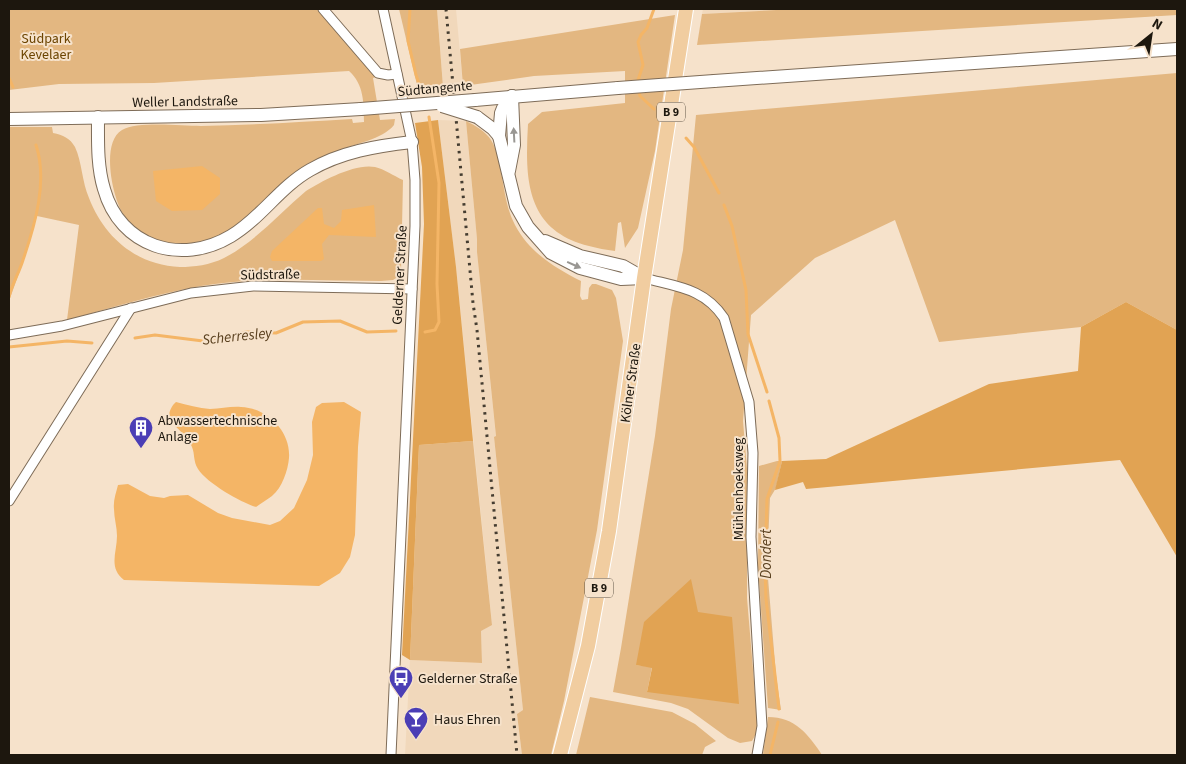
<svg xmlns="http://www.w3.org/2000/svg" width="1186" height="764" font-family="'Source Sans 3',sans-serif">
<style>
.built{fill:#f1d8bb}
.green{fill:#e3b781;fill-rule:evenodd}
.forest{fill:#e1a353}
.water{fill:#f4b566}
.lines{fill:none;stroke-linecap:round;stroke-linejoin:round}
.stream{stroke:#f4b566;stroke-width:3}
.street-casing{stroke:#7e6c58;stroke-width:11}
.secondary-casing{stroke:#7e6c58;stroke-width:14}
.primary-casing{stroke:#fff;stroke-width:16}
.street{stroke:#fff;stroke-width:9}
.secondary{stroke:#fff;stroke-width:12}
.primary{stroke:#f1cda0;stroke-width:14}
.rail{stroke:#453d31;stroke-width:3;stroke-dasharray:2.5 5;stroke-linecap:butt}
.secondary-bridge-casing{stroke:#7e6c58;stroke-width:14;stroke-linecap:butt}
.secondary-bridge{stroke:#fff;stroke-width:12}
.oneway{fill:#999793}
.labels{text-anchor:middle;stroke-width:4;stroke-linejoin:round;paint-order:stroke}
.shield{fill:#f6e2cb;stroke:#5e5447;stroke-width:1}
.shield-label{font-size:12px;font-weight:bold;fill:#1d170e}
.park-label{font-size:14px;fill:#6c4401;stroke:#f6e2cb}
.street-label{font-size:14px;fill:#1d170e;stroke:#f6e2cb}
.poi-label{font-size:14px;fill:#1d170e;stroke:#f6e2cb;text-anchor:start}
.water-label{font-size:15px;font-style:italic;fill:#5a401f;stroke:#f6e2cb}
</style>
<rect width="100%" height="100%" fill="#f6e2cb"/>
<!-- built -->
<g class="built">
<polygon points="437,9 456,9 463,86 443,87"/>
<polygon points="703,9 795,9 702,14"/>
<polygon points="438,120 466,121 477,239 477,252 496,437 494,438 523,710 517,714 522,755 405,755 410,660 482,663 481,631 492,624 456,267"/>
</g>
<!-- green -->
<g class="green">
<path d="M9,9h309l60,67 -5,2 7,42 15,-1 -1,6c-12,15 -39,18 -56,26l-109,80c-27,13 -55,19 -83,4 -9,-6 -19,-14 -24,-23 -10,-17 -21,-70 0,-82 16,-9 59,-4 79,-4 50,-1 101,-4 151,-7l1,4 11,-1c0,-18 0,-38 -15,-51l-195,12 -95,1 -50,6z"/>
<polygon points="399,9 437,9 443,87 418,89"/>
<polygon points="795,9 1177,9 1177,15 697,45 702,14"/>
<path d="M675,15l-20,136 -17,77 -13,20 -4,-26 -3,1 -3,28c-9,-1 -18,-3 -26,-5 -64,-16 -64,-68 -61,-122l14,-12 83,-9v-32l-91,5 -71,10 -3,-37z"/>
<path d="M1177,73v257l-51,-28 -45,25 -142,15 -44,-122 -80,38 -64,57 -8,106 4,48v129l10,119v15l-5,9 -12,2 -12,-5 -40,-29 -17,-6 -58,-11 8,-44 34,-212 16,-127 12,-59 13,-135zM732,617l-85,75 5,-25 -16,-2z"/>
<path d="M466,121c9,4 20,11 25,19 13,21 10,59 24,85 14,27 40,43 66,56l-1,15 2,4 6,-1 1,-11 3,-4h4l16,6 4,8 7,43 -26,189 -33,171 -13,54h-29l-5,-41 6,-4 -29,-273 2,-1 -19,-184v-13z"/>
<path d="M9,127h43l1,6c10,2 17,5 22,14 7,15 7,35 14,51 15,39 47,67 91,69 14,0 30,-2 44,-9 31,-16 55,-44 82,-67 16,-10 49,-28 69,-24 9,2 19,9 28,13l-2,95 -8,5 -12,1c-60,0 -121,-5 -180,5 -45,8 -90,22 -134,34l12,-95 -42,-9 -14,46 -14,39z"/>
<polygon points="473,441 492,625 481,631 482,663 410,660 419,445"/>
<polygon points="777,461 782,461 776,488 770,498 767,566 776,675 781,710 768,708 758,567 759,466"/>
<polygon points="590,697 672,712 695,724 716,741 705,747 702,755 576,755"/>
<path d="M768,717c27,0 40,17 54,38h-59z"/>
</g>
<!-- forest -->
<g class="forest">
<polygon points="438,120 456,267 473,441 419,445 410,660 402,655 424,224 422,167 415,123"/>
<polygon points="1126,302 1177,330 1177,557 1120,460 806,489 803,482 775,490 782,461 826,459 989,384 1078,371 1081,327"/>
<polygon points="691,579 698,612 732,617 739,704 647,692 652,668 636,665 644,622"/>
</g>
<!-- water -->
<g class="water">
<polygon points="202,166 220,178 220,194 202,210 172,211 156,201 153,171"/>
<polygon points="374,205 376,237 329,235 322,244 324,259 321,261 272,261 270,257 272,251 318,208 322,208 324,224 334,228 341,221 342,210"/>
<path d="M176,402c11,3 23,6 34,7 11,0 21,-3 31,-2 26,1 50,24 48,51 -1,12 -7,30 -17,38 -5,4 -11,7 -16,11 -16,-5 -49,-24 -58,-38 -5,-8 -3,-15 -6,-22 -4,-10 -15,-19 -23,-27 -1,-6 2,-14 7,-18z"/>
<path d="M344,402l17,10 -3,35 -3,88 -5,22 -10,16 -21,13 -195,-6c-16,-12 -7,-28 -7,-44 0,-9 -3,-18 -3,-27 -1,-8 2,-16 4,-24l10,-1 22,12 14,2 6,-2 18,-1 30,18 14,5 38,7 10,-4 14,-13 13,-28 6,-25 -1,-33 4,-15 6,-4z"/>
</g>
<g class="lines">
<!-- stream -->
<g class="stream">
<polyline points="410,9 408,41 416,75 421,89"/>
<polyline points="9,78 13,87"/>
<polyline points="637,83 643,65 638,42 641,35 647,28 654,9"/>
<polyline points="638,89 640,96 654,109"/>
<polyline points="686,138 694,147 719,193"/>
<polyline points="724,205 732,226 746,290 748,334 767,392"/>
<path d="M9,297c3,-13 10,-24 14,-37 12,-35 25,-79 13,-115"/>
<polyline points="425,332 435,330 439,322 437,284 439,183 429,117"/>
<polyline points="135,338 155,335 211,342 246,332 276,333 303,322 340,321 367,332 396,331"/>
<polyline points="9,347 67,341 92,343"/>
<polyline points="769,401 779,438 780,461 767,499 765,567 766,599 779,709"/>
<polyline points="770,755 778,722"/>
</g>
<defs>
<g id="street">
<polyline points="323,9 378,73 388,75 397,74"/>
<polyline points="383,9 412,142 415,180 415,226 391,755"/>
<path d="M644,278c33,9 60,10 80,40l25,84 4,51 -2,84 11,189 -5,29"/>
<polyline points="9,335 62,326 191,293 253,286 412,289"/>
<polyline points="9,501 131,308"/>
</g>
<g id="secondary">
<polyline points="714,81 1177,49"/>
<polyline points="512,96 503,108 501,113 499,136 516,206 528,227 551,253 580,268 621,279 644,278"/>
<polyline points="475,100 618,88"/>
<path d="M98,117c0,24 -1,49 6,72 16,58 77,77 127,47 30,-18 49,-49 79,-66 31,-18 66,-24 102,-28"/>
<polyline points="477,117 493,129 499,136"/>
<polyline points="9,119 261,115 361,109"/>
<polyline points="509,171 514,145 512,96"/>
<polyline points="545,241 580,256 623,266 644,278"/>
</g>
<polyline id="primary" points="560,755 588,646 609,531 644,278 686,9"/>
</defs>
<!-- street casing -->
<use href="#street" class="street-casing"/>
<!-- secondary casing -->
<use href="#secondary" class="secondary-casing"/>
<!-- primary casing -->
<use href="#primary" class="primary-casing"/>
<!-- street -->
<use href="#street" class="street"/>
<!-- secondary -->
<use href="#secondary" class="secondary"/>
<!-- primary -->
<use href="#primary" class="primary"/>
<!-- rail -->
<polyline class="rail" points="446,9 473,303 477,330 517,755"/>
<defs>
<g id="secondary-bridge">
<polyline points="618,88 714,81"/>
<polyline points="442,106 477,117"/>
<polyline points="361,109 475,100"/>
</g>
</defs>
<!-- secondary-bridge casing -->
<use href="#secondary-bridge" class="secondary-bridge-casing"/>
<!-- secondary-bridge -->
<use href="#secondary-bridge" class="secondary-bridge"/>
</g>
<!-- one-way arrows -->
<defs><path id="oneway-solid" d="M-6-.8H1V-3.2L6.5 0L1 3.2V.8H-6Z" transform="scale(1.25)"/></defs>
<g class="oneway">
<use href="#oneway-solid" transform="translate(514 135) rotate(-93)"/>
<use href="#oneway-solid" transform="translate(574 265) rotate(24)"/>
</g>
<!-- icons -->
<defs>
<symbol id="building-pin" viewBox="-11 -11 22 30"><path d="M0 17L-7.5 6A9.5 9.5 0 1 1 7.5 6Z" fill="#4b3eb5" stroke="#f6e2cb"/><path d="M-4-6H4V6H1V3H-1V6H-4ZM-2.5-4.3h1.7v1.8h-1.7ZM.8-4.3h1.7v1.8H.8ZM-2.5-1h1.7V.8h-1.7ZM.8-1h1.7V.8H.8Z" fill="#fff"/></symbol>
<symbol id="bus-pin" viewBox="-11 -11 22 30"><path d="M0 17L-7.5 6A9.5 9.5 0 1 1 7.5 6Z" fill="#4b3eb5" stroke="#f6e2cb"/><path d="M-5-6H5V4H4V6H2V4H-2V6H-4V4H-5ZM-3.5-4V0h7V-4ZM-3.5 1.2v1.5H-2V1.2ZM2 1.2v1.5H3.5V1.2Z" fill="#fff"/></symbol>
<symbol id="bar-pin" viewBox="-11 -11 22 30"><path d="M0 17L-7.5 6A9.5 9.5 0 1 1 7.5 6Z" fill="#4b3eb5" stroke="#f6e2cb"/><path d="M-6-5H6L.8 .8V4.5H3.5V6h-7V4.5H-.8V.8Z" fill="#fff"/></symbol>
</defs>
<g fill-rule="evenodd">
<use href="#building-pin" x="127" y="414" width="28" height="38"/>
<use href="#bus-pin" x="387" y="664" width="28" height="38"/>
<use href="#bar-pin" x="402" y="705" width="28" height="38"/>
</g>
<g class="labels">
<!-- shield labels -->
<g class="shield">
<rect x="657" y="102.5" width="28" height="19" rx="4"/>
<rect x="585" y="578.5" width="28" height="19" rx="4"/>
</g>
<g class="shield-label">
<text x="671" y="116">B 9</text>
<text x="599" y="592">B 9</text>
</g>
<!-- park labels -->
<g class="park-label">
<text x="46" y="43">Südpark<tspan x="46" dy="16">Kevelaer</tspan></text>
</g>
<!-- street labels -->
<g class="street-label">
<text transform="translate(435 88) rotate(-5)" y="5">Südtangente</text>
<text transform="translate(185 101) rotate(-1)" y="5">Weller Landstraße</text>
<text transform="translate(270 274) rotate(-1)" y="5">Südstraße</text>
<text transform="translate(399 275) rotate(-87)" y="5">Gelderner Straße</text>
<text transform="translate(630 383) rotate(-82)" y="5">Kölner Straße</text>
<text transform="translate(738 489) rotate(-90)" y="5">Mühlenhoeksweg</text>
</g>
<!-- poi labels -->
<g class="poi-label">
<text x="158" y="425">Abwassertechnische<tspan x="158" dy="16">Anlage</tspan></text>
<text x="418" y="683">Gelderner Straße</text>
<text x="434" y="724">Haus Ehren</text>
</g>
<!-- water labels -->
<g class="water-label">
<text transform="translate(237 336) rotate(-6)" y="5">Scherresley</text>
<text transform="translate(766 554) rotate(-90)" y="5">Dondert</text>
</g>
</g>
<!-- border -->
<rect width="1186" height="764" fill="none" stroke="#1d170e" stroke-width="20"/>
<!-- north arrow -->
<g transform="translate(1151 35) rotate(30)" stroke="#f6e2cb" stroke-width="4" paint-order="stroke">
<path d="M0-4L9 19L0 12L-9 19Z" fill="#1d170e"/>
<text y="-8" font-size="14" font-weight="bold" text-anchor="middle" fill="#1d170e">N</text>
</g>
</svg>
